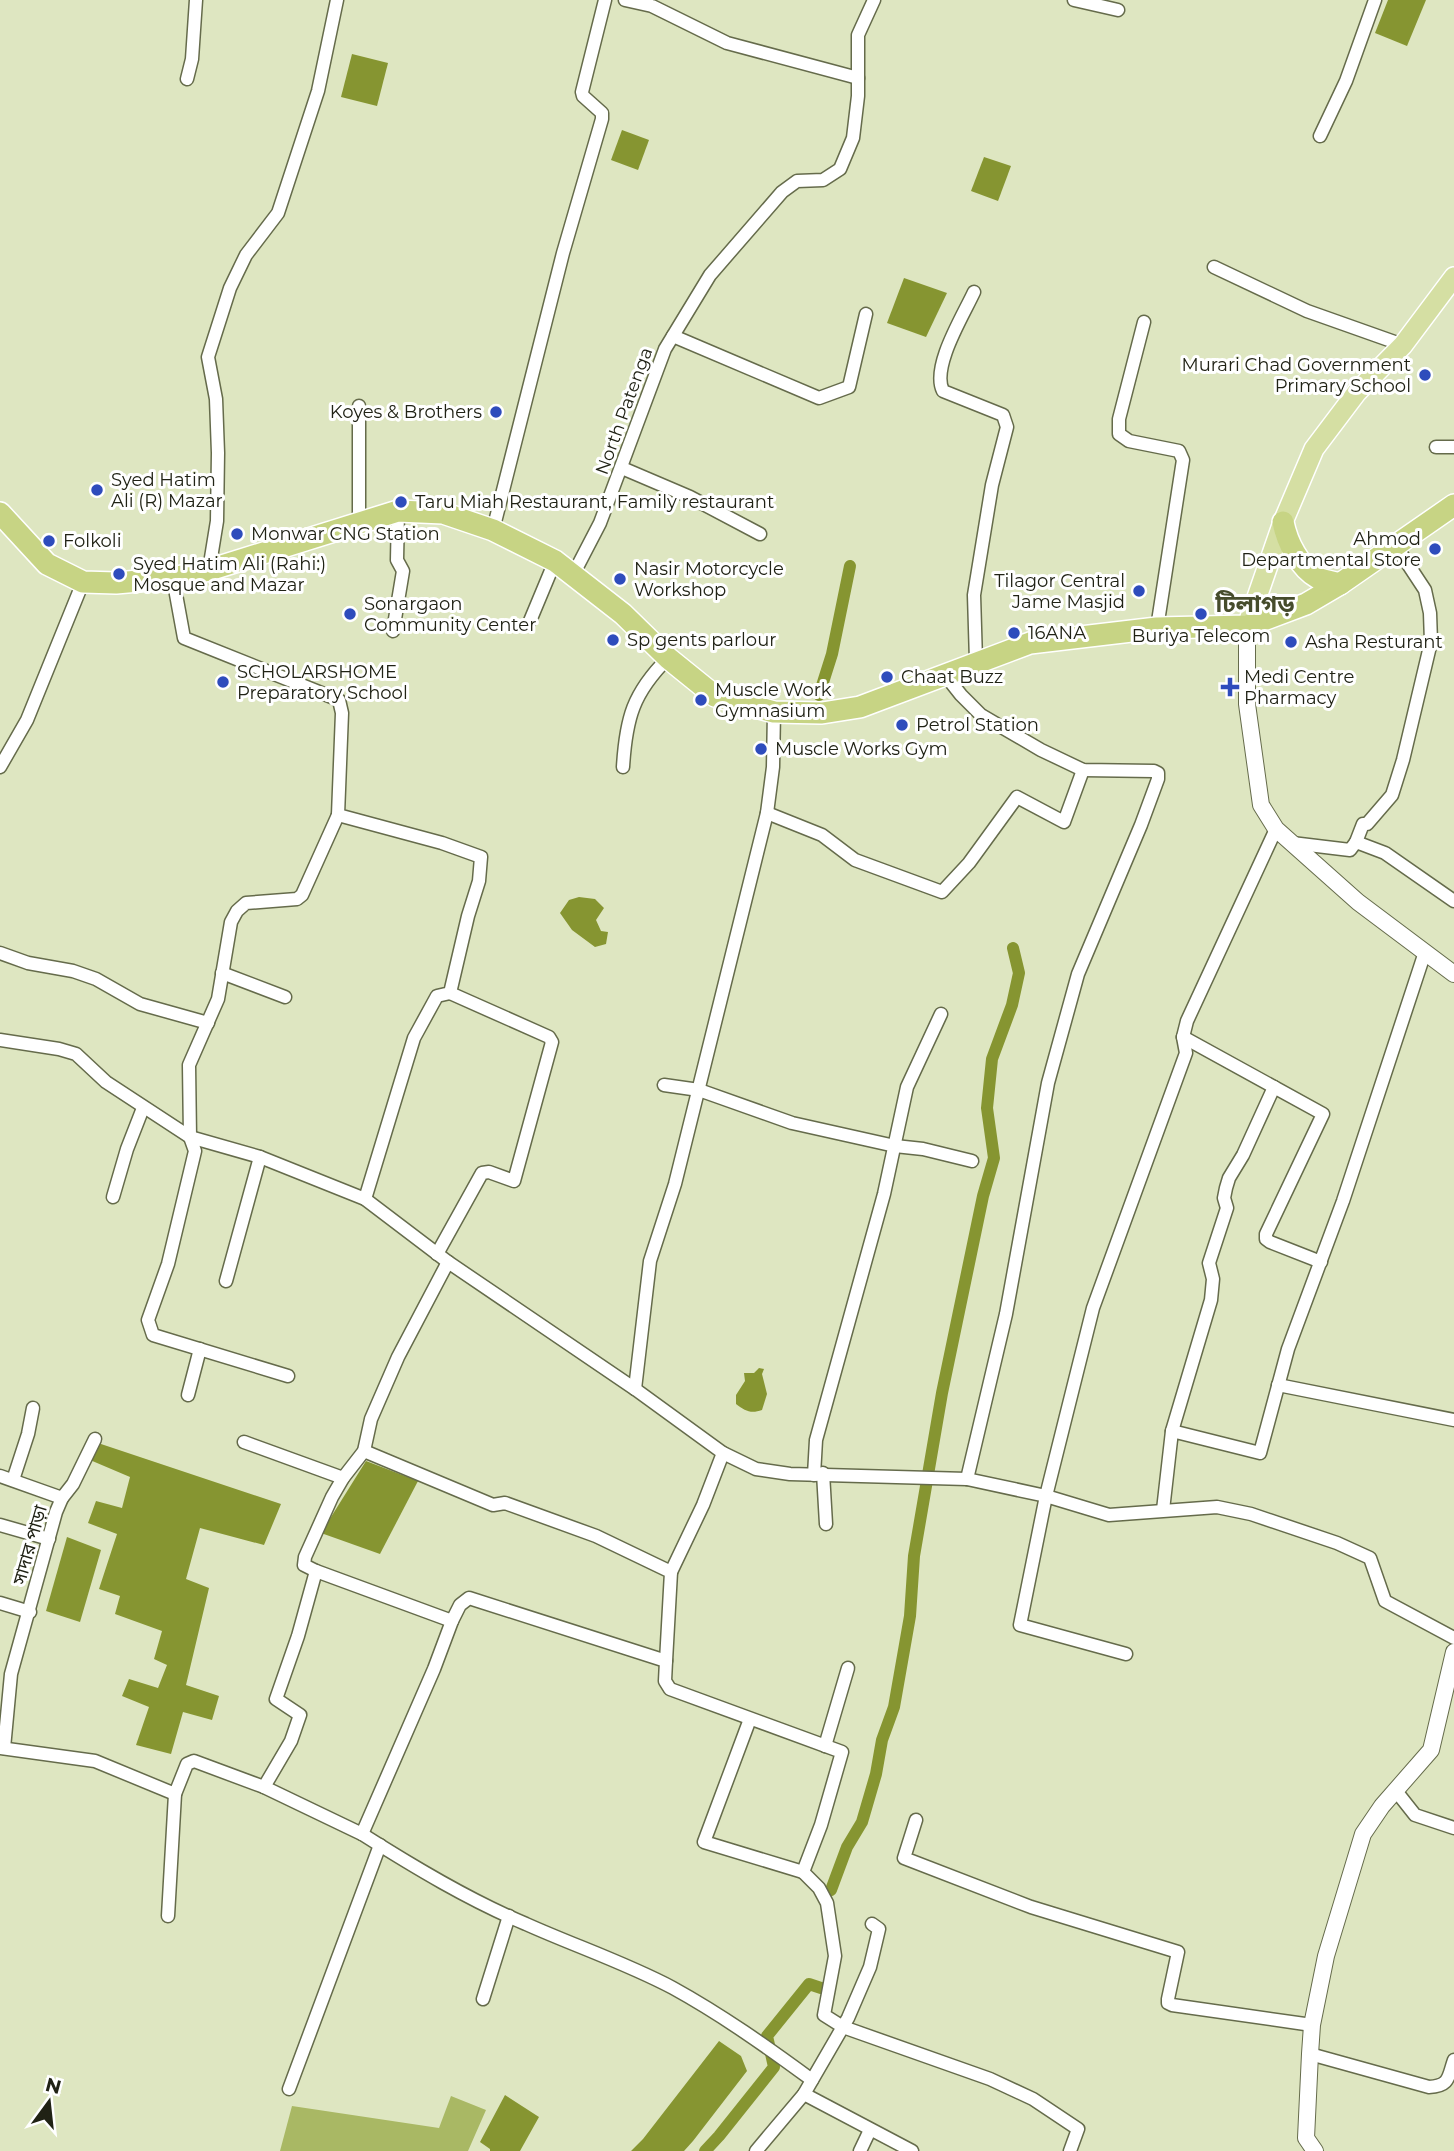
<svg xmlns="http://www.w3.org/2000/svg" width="1454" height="2151" font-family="Montserrat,'Noto Sans Bengali',sans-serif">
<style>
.green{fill:#a9b864}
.water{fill:#869531}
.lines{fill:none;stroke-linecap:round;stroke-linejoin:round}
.canal{stroke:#869531;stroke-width:12}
.minor-casing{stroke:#656b4b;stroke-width:15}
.tertiary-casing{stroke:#656b4b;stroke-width:18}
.primary-casing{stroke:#fff;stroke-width:22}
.trunk-casing{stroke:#fff;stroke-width:24}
.minor{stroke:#fff;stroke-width:12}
.tertiary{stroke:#fff;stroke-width:16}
.primary{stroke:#d5dfa3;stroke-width:19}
.trunk{stroke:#c7d484;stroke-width:21}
.poi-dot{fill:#2e4cbc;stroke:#fff;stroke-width:2.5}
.labels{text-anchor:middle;stroke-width:6;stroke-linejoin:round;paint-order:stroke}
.poi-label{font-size:18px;fill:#202215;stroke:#fff;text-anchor:start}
.street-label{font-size:18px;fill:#202215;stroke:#fff}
.district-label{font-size:24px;font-weight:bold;fill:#464c2c;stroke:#fff}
</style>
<rect width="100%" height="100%" fill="#dee6c1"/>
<!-- green -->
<polygon class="green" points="451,2096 486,2110 468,2151 280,2151 292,2106 439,2128"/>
<!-- water -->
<g class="water">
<polygon points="1388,0 1426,0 1407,46 1375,33"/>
<polygon points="352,54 388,63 377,106 341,97"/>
<polygon points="622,130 649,140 638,170 611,160"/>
<polygon points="984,157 1011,166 998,201 971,191"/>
<polygon points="904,278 947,293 926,337 887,323"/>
<polygon points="579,897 595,899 604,908 596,920 601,931 608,932 606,944 595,947 572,930 560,913 569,900"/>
<path d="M759,1368l5,1 -2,5 5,20 -5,16c-11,4 -17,1 -26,-6v-9l9,-14 -1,-8h10z"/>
<polygon points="98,1443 281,1504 264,1545 200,1528 186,1579 209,1588 186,1685 219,1696 212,1720 183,1712 171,1754 136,1745 149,1707 122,1696 129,1679 158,1688 167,1665 154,1659 162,1631 115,1614 120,1596 99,1589 117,1534 88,1523 96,1501 122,1508 130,1477 90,1460"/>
<polygon points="366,1461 418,1481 380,1554 321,1533"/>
<polygon points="67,1537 101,1550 80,1622 46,1611"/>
<polygon points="719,2041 741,2056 747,2071 693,2141 684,2151 631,2151 643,2139"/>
<polygon points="505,2095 539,2117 520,2151 490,2151 490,2149 480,2142"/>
</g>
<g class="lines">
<!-- canal -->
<g class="canal">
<polyline points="819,695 832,654 850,566"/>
<polyline points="831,1890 847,1847 862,1822 876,1774 882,1740 894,1707 910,1616 914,1556 942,1393 983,1196 994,1158 987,1108 992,1059 1012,1005 1019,973 1013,948"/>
<polyline points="705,2151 719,2136 774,2067 767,2036 809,1984 821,1988"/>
</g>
<defs>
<g id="minor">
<polyline points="625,0 652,6 727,43 858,78"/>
<polyline points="1074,0 1118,10"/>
<polyline points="187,79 192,59 196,0"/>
<polyline points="1320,136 1346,81 1375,0"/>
<polyline points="1214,267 1307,311 1403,345"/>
<path d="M974,292c-11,24 -43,75 -31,99l60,24 4,12 -15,58 -18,110 2,66"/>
<polyline points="1144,322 1119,419 1119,434 1129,441 1179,451 1183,460 1157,628"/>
<polyline points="673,336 819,398 849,387 866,314"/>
<polyline points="1436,447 1454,447"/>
<polyline points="622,468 690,497 760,534"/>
<polyline points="359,522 359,406"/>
<polyline points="493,530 563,253 602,119 602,113 583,96 582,92 605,0"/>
<polyline points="209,570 217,521 218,453 216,399 208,357 230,288 246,255 278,213 318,91 337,0"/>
<polyline points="573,575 600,523 665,349 710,275 782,192 797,181 823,180 840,169 853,138 858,96 858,35 874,0"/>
<polyline points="173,578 184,638 339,700 342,713 338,815 442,843 481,857 479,881 468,916 450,993 437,996 414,1038 365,1199"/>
<polyline points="530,621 555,561"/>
<polyline points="393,631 403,571 397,560 398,511"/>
<polyline points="946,676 961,695 981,715 1041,750 1083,770 1154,771 1158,773 1158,779 1141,825 1078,974 1048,1083 1006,1314 967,1479"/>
<polyline points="0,767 27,720 83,582"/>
<path d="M623,767c3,-49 10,-74 45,-109"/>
<polyline points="767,813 822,835 855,860 942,892 969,863 1017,797 1064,822 1083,770"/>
<polyline points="1356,842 1363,824 1367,824 1392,795 1403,760 1431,642 1430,613 1425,590 1396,546"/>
<polyline points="1292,843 1350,850 1356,842 1385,853 1454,901"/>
<polyline points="0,953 28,963 73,971 96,979 140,1004 208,1023"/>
<polyline points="222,973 285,997"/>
<polyline points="1183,1037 1323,1114 1266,1234 1266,1239 1270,1242 1321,1262"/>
<polyline points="0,1040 59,1049 76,1054 106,1082 190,1137 260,1157 365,1199 448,1262 635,1389 723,1453 756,1469 790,1474 967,1479 1046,1496 1109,1515 1217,1507 1251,1514 1337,1543 1370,1558 1385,1601 1454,1638"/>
<polyline points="664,1085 699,1090 792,1123 895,1146 923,1149 972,1161"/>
<polyline points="113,1197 127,1149 143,1108"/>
<polyline points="437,1254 482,1173 489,1172 514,1181 552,1042 549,1037 450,993"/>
<polyline points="226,1281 260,1157"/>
<polyline points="288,1376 153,1335 148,1320 168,1264 195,1151 190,1137 189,1065 218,999 231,922 237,911 246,903 297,899 302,895 338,815"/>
<polyline points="1278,1385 1454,1420"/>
<polyline points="635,1389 650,1261 675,1184 767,813 773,767 774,712"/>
<polyline points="188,1395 200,1349"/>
<polyline points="1172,1431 1211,1300 1213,1279 1209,1263 1227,1208 1224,1198 1226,1188 1229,1178 1243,1155 1274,1087"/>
<polyline points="244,1442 343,1478"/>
<polyline points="364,1451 493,1505 505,1503 596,1536 671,1572 666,1661"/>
<polyline points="823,1473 826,1524"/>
<polyline points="814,1475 816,1440 884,1194 907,1087 941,1014"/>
<polyline points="0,1476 62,1498 56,1512 11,1674 4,1748"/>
<polyline points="13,1480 28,1434 33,1408"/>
<polyline points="62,1498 73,1484 95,1439"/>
<polyline points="1163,1510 1172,1431 1260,1453 1288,1349 1343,1201 1425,952"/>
<polyline points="0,1525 49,1539"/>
<polyline points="671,1572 703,1505 723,1453"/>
<polyline points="0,1603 30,1612"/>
<polyline points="452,1621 460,1605 469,1598 666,1661 665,1681 670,1689 842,1752 821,1825 803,1872 819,1888 827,1903 835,1956 824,2015 843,2027 990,2079 1033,2099 1078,2129 1070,2151"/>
<polyline points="1126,1654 1020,1625 1046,1496 1093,1308 1186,1053 1183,1037 1187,1021 1276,829"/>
<polyline points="750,1719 704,1842 803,1872"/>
<polyline points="825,1746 848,1668"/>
<polyline points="0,1748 95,1761 175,1794 187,1764 194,1761 264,1787 362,1834 434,1669 452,1621 316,1571 304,1565 305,1557 332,1497 343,1478 364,1451 371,1419 398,1357 448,1262"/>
<polyline points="264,1787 291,1741 300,1715 276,1699 298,1636 316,1571"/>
<polyline points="1396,1791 1415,1815 1454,1828"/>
<polyline points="916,1820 904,1858 1031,1907 1178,1952 1168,1999 1168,2003 1172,2005 1312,2025"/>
<path d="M362,1834c52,33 107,66 164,90 49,22 100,39 147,64 49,27 94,59 139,92"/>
<polyline points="168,1916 175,1794"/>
<polyline points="483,1999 509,1916"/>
<path d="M1310,2054l119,33c21,-1 19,-10 25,-27"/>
<polyline points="289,2089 380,1845"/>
<polyline points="804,2094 912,2151"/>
<polyline points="756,2151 804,2094 848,2018 870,1967 879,1929 872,1924"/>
<polyline points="860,2151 870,2130"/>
</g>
<g id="tertiary">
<polyline points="1247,626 1247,704 1261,805 1276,829 1358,902 1454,974"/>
<polyline points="1315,2151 1306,2138 1310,2054 1312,2025 1326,1956 1363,1834 1382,1806 1431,1750 1454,1652"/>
</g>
<polyline id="primary" points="1247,626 1283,522 1314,449 1357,392 1403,345 1454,277"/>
<g id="trunk">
<polyline points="0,513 47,564 83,582 116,583 173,578 209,570 398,511 443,513 493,530 555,561 623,614 668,658 715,696 774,712 822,713 860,707 1030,643 1157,628 1247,626 1306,604 1340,584 1454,505"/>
<path d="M1283,522c4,20 16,45 35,56 6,3 15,4 22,6"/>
</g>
</defs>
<!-- minor casing -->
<use href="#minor" class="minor-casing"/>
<!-- tertiary casing -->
<use href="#tertiary" class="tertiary-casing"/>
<!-- primary casing -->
<use href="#primary" class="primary-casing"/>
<!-- trunk casing -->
<use href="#trunk" class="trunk-casing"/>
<!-- minor -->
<use href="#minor" class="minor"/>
<!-- tertiary -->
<use href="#tertiary" class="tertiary"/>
<!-- primary -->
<use href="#primary" class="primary"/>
<!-- trunk -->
<use href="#trunk" class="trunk"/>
</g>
<!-- markers -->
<g class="poi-dot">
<circle cx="1425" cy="375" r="7"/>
<circle cx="496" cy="412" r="7"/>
<circle cx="97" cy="490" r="7"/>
<circle cx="401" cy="502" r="7"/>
<circle cx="237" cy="534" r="7"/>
<circle cx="49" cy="541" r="7"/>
<circle cx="1435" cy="549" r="7"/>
<circle cx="119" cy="574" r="7"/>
<circle cx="620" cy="579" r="7"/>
<circle cx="1139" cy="591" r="7"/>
<circle cx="350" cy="614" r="7"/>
<circle cx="1201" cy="614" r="7"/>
<circle cx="1014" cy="633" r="7"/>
<circle cx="613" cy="640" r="7"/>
<circle cx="1291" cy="642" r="7"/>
<circle cx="887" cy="677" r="7"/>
<circle cx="223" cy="682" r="7"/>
<path d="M1226.5 676.5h7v7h7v7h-7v7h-7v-7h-7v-7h7z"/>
<circle cx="701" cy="700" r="7"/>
<circle cx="902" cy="725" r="7"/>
<circle cx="761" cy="749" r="7"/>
</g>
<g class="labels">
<!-- poi labels -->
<g class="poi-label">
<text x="1411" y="371" text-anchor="end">Murari Chad Government<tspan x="1411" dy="21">Primary School</tspan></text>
<text x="482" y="418" text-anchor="end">Koyes &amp; Brothers</text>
<text x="111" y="486">Syed Hatim<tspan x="111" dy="21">Ali (R) Mazar</tspan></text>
<text x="415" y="508">Taru Miah Restaurant, Family restaurant</text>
<text x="251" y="540">Monwar CNG Station</text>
<text x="1421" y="545" text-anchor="end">Ahmod<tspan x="1421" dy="21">Departmental Store</tspan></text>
<text x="63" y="547">Folkoli</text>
<text x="133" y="570">Syed Hatim Ali (Rahi:)<tspan x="133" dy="21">Mosque and Mazar</tspan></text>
<text x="634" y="575">Nasir Motorcycle<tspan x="634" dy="21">Workshop</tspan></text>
<text x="1125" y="587" text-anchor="end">Tilagor Central<tspan x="1125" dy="21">Jame Masjid</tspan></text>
<text x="364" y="610">Sonargaon<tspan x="364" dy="21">Community Center</tspan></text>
<text x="1028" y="639">16ANA</text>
<text x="1201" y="642" text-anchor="middle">Buriya Telecom</text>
<text x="627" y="646">Sp gents parlour</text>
<text x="1305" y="648">Asha Resturant</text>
<text x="237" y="678">SCHOLARSHOME<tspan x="237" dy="21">Preparatory School</tspan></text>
<text x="901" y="683">Chaat Buzz</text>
<text x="1244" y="683">Medi Centre<tspan x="1244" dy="21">Pharmacy</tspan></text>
<text x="715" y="696">Muscle Work<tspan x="715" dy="21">Gymnasium</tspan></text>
<text x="916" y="731">Petrol Station</text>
<text x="775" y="755">Muscle Works Gym</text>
</g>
<!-- street labels -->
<g class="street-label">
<text transform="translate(624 411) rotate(-70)" y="6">North Patenga</text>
<text transform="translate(30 1545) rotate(-74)" y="6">সাদার পাড়া</text>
</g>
<!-- district labels -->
<g class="district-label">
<text x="1255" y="612">টিলাগড়</text>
</g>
</g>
<!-- north arrow -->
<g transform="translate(49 2102) rotate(15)" stroke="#ffffff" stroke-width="5" paint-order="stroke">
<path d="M0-5L12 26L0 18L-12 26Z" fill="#202215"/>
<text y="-10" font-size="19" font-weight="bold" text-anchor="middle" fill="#202215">N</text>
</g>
</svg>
